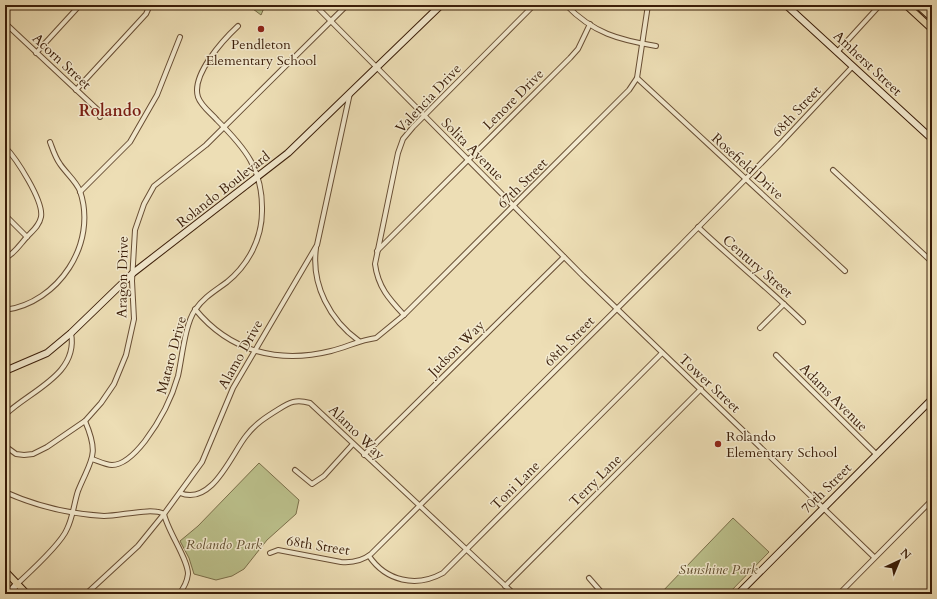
<svg xmlns="http://www.w3.org/2000/svg" width="937" height="599" font-family="Cardo,serif">
<style>
.green{fill:#bbc08b;stroke:#7b6f4a}
.lines{fill:none;stroke-linecap:round;stroke-linejoin:round}
.street-casing{stroke:#684e34;stroke-width:6}
.secondary-casing{stroke:#3b1e09;stroke-width:8}
.primary-casing{stroke:#3b1e09;stroke-width:8}
.street{stroke:#f3eacf;stroke-width:4}
.secondary{stroke:#f3eacf;stroke-width:6}
.primary{stroke:#eddeb5;stroke-width:6}
.poi-dot{fill:#8f2418;stroke:#f3eacf;stroke-width:1.5}
.labels{text-anchor:middle;stroke-width:3;stroke-linejoin:round;paint-order:stroke}
.poi-label{font-size:14px;fill:#3b1e09;stroke:#f3eacf}
.street-label{font-size:14px;fill:#3b1e09;stroke:#f3eacf}
.park-label{font-size:14px;font-style:italic;fill:#614f30;stroke:#f3eacf}
.quarter-label{font-size:16px;font-weight:bold;fill:#7a1f14;stroke:#f3eacf}
</style>
<rect width="100%" height="100%" fill="#eddeb5"/>
<filter id="stains"><feTurbulence type="fractalNoise" baseFrequency=".005" numOctaves="4"/><feColorMatrix values="0 0 0 0 .2 0 0 0 0 .09 0 0 0 0 .02 0 0 0 .5 -.17"/></filter>
<radialGradient id="worn" r=".72"><stop offset=".6" stop-color="#630" stop-opacity="0"/><stop offset="1" stop-color="#630" stop-opacity=".3"/></radialGradient>
<!-- green -->
<g class="green">
<polygon points="254,5 262,5 264,8 261,15 253,9"/>
<polygon points="259,463 299,500 296,514 267,540 244,569 232,576 216,580 194,574 189,558 180,541 198,526"/>
<polygon points="733,518 769,552 728,594 660,594"/>
</g>
<g class="lines">
<defs>
<g id="street">
<polyline points="315,5 583,276 874,557"/>
<path d="M566,5c27,28 53,35 90,41"/>
<polyline points="5,23 99,111 100,117"/>
<polyline points="838,51 880,5"/>
<polyline points="36,53 80,5"/>
<polyline points="637,78 845,271"/>
<polyline points="76,90 146,14 150,5"/>
<path d="M5,147c11,11 39,54 36,70 -2,10 -10,15 -16,22 -6,7 -12,16 -20,19"/>
<polyline points="833,170 932,262"/>
<polyline points="80,192 130,142 157,95 180,37"/>
<polyline points="5,215 27,237"/>
<path d="M698,227c35,33 71,62 105,95"/>
<path d="M316,248c-5,37 14,72 43,93"/>
<polyline points="377,251 570,58 578,49 590,24"/>
<path d="M195,309c35,43 84,55 136,42 16,-4 29,-11 45,-13l28,-23 225,-225 8,-12 11,-73"/>
<path d="M5,310c53,-7 93,-66 75,-119 -4,-10 -14,-18 -20,-27 -5,-7 -7,-14 -10,-22"/>
<path d="M404,315c-15,-16 -26,-28 -29,-51l23,-111 5,-14 10,-12 121,-122"/>
<polyline points="760,328 784,304"/>
<polyline points="776,355 877,455"/>
<path d="M5,415c24,-24 74,-40 66,-82"/>
<polyline points="5,446 16,454 24,455 33,454 47,447 85,421 101,403 114,384 126,355 134,319 132,281 135,230 144,204 154,186 206,145 347,5"/>
<polyline points="364,455 564,257"/>
<path d="M92,459c6,2 14,6 20,6 13,0 26,-15 33,-24 15,-20 26,-40 33,-65 4,-18 7,-52 17,-66 9,-13 20,-19 32,-28 21,-17 35,-43 35,-71 1,-42 -17,-63 -45,-91 -6,-7 -16,-14 -19,-23 -7,-22 25,-57 40,-71"/>
<polyline points="295,470 312,484 324,476 353,444"/>
<path d="M5,492c31,14 65,22 99,24 17,0 48,-9 60,-2 4,18 24,45 24,60 -1,8 -4,14 -9,20"/>
<path d="M180,493c32,13 51,-38 66,-57 9,-12 20,-19 33,-27 11,-7 17,-10 31,-6l204,191"/>
<path d="M270,553l8,-3 63,12c12,1 21,-1 30,-8l307,-306 102,-104 73,-78"/>
<path d="M369,556c17,25 47,32 74,17l219,-220"/>
<polyline points="589,578 603,594"/>
<path d="M17,584c13,-12 44,-40 50,-55 6,-12 7,-26 11,-38 13,-32 22,-35 7,-70"/>
<polyline points="505,586 701,389"/>
<polyline points="86,594 138,546 164,514 202,462 233,388 317,245 350,93"/>
<polyline points="839,594 932,500"/>
</g>
<g id="secondary">
<polyline points="786,5 932,139"/>
<polyline points="5,371 47,353 71,333 133,273 288,153 441,5"/>
<polyline points="8,594 17,584"/>
<polyline points="738,594 932,399"/>
</g>
<g id="primary">
<polyline points="906,5 932,29"/>
<polyline points="918,5 932,18"/>
<polyline points="5,571 27,594"/>
<polyline points="5,586 12,594"/>
</g>
</defs>
<!-- street casing -->
<use href="#street" class="street-casing"/>
<!-- secondary casing -->
<use href="#secondary" class="secondary-casing"/>
<!-- primary casing -->
<use href="#primary" class="primary-casing"/>
<!-- street -->
<use href="#street" class="street"/>
<!-- secondary -->
<use href="#secondary" class="secondary"/>
<!-- primary -->
<use href="#primary" class="primary"/>
</g>
<!-- markers -->
<g class="poi-dot">
<circle cx="261" cy="29" r="4"/>
<circle cx="718" cy="444" r="4"/>
</g>
<g class="labels">
<!-- poi labels -->
<g class="poi-label">
<text x="261" y="49">Pendleton<tspan x="261" dy="16">Elementary School</tspan></text>
<text x="726" y="441" text-anchor="start">Rolando<tspan x="726" dy="16">Elementary School</tspan></text>
</g>
<!-- street labels -->
<g class="street-label">
<text transform="translate(62 61) rotate(43)" y="5">Acorn Street</text>
<text transform="translate(868 63) rotate(43)" y="5">Amherst Street</text>
<text transform="translate(428 98) rotate(-47)" y="5">Valencia Drive</text>
<text transform="translate(513 99) rotate(-45)" y="5">Lenore Drive</text>
<text transform="translate(796 111) rotate(-47)" y="5">68th Street</text>
<text transform="translate(473 149) rotate(45)" y="5">Solita Avenue</text>
<text transform="translate(748 166) rotate(42)" y="5">Rosefield Drive</text>
<text transform="translate(522 183) rotate(-45)" y="5">67th Street</text>
<text transform="translate(223 189) rotate(-38)" y="5">Rolando Boulevard</text>
<text transform="translate(758 266) rotate(41)" y="5">Century Street</text>
<text transform="translate(122 277) rotate(-89)" y="5">Aragon Drive</text>
<text transform="translate(569 341) rotate(-45)" y="5">68th Street</text>
<text transform="translate(456 348) rotate(-45)" y="5">Judson Way</text>
<text transform="translate(240 354) rotate(-61)" y="5">Alamo Drive</text>
<text transform="translate(171 355) rotate(-75)" y="5">Mataro Drive</text>
<text transform="translate(710 383) rotate(43)" y="5">Tower Street</text>
<text transform="translate(834 397) rotate(45)" y="5">Adams Avenue</text>
<text transform="translate(357 432) rotate(44)" y="5">Alamo Way</text>
<text transform="translate(595 480) rotate(-45)" y="5">Terry Lane</text>
<text transform="translate(515 485) rotate(-45)" y="5">Toni Lane</text>
<text transform="translate(826 488) rotate(-45)" y="5">70th Street</text>
<text transform="translate(318 545) rotate(9)" y="5">68th Street</text>
</g>
<!-- park labels -->
<g class="park-label">
<text x="224" y="549">Rolando Park</text>
<text x="718" y="574">Sunshine Park</text>
</g>
<!-- quarter labels -->
<g class="quarter-label">
<text x="110" y="116">Rolando</text>
</g>
</g>
<!-- margin -->
<rect width="937" height="599" fill="none" stroke="#eddeb5" stroke-width="20"/>
<rect x="6" y="6" width="925" height="587" fill="none" stroke="#3b1e09" stroke-width="2"/>
<rect x="10" y="10" width="917" height="579" fill="none" stroke="#3b1e09"/>
<!-- north arrow -->
<g transform="translate(899 561) rotate(44)" stroke="#f3eacf" stroke-width="3" paint-order="stroke">
<path d="M0-3L7 15L0 10L-7 15Z" fill="#3b1e09"/>
<text y="-6" font-size="11" font-weight="bold" text-anchor="middle" fill="#3b1e09">N</text>
</g>
<rect width="100%" height="100%" filter="url(#stains)"/>
<rect width="100%" height="100%" fill="url(#worn)"/>
</svg>
